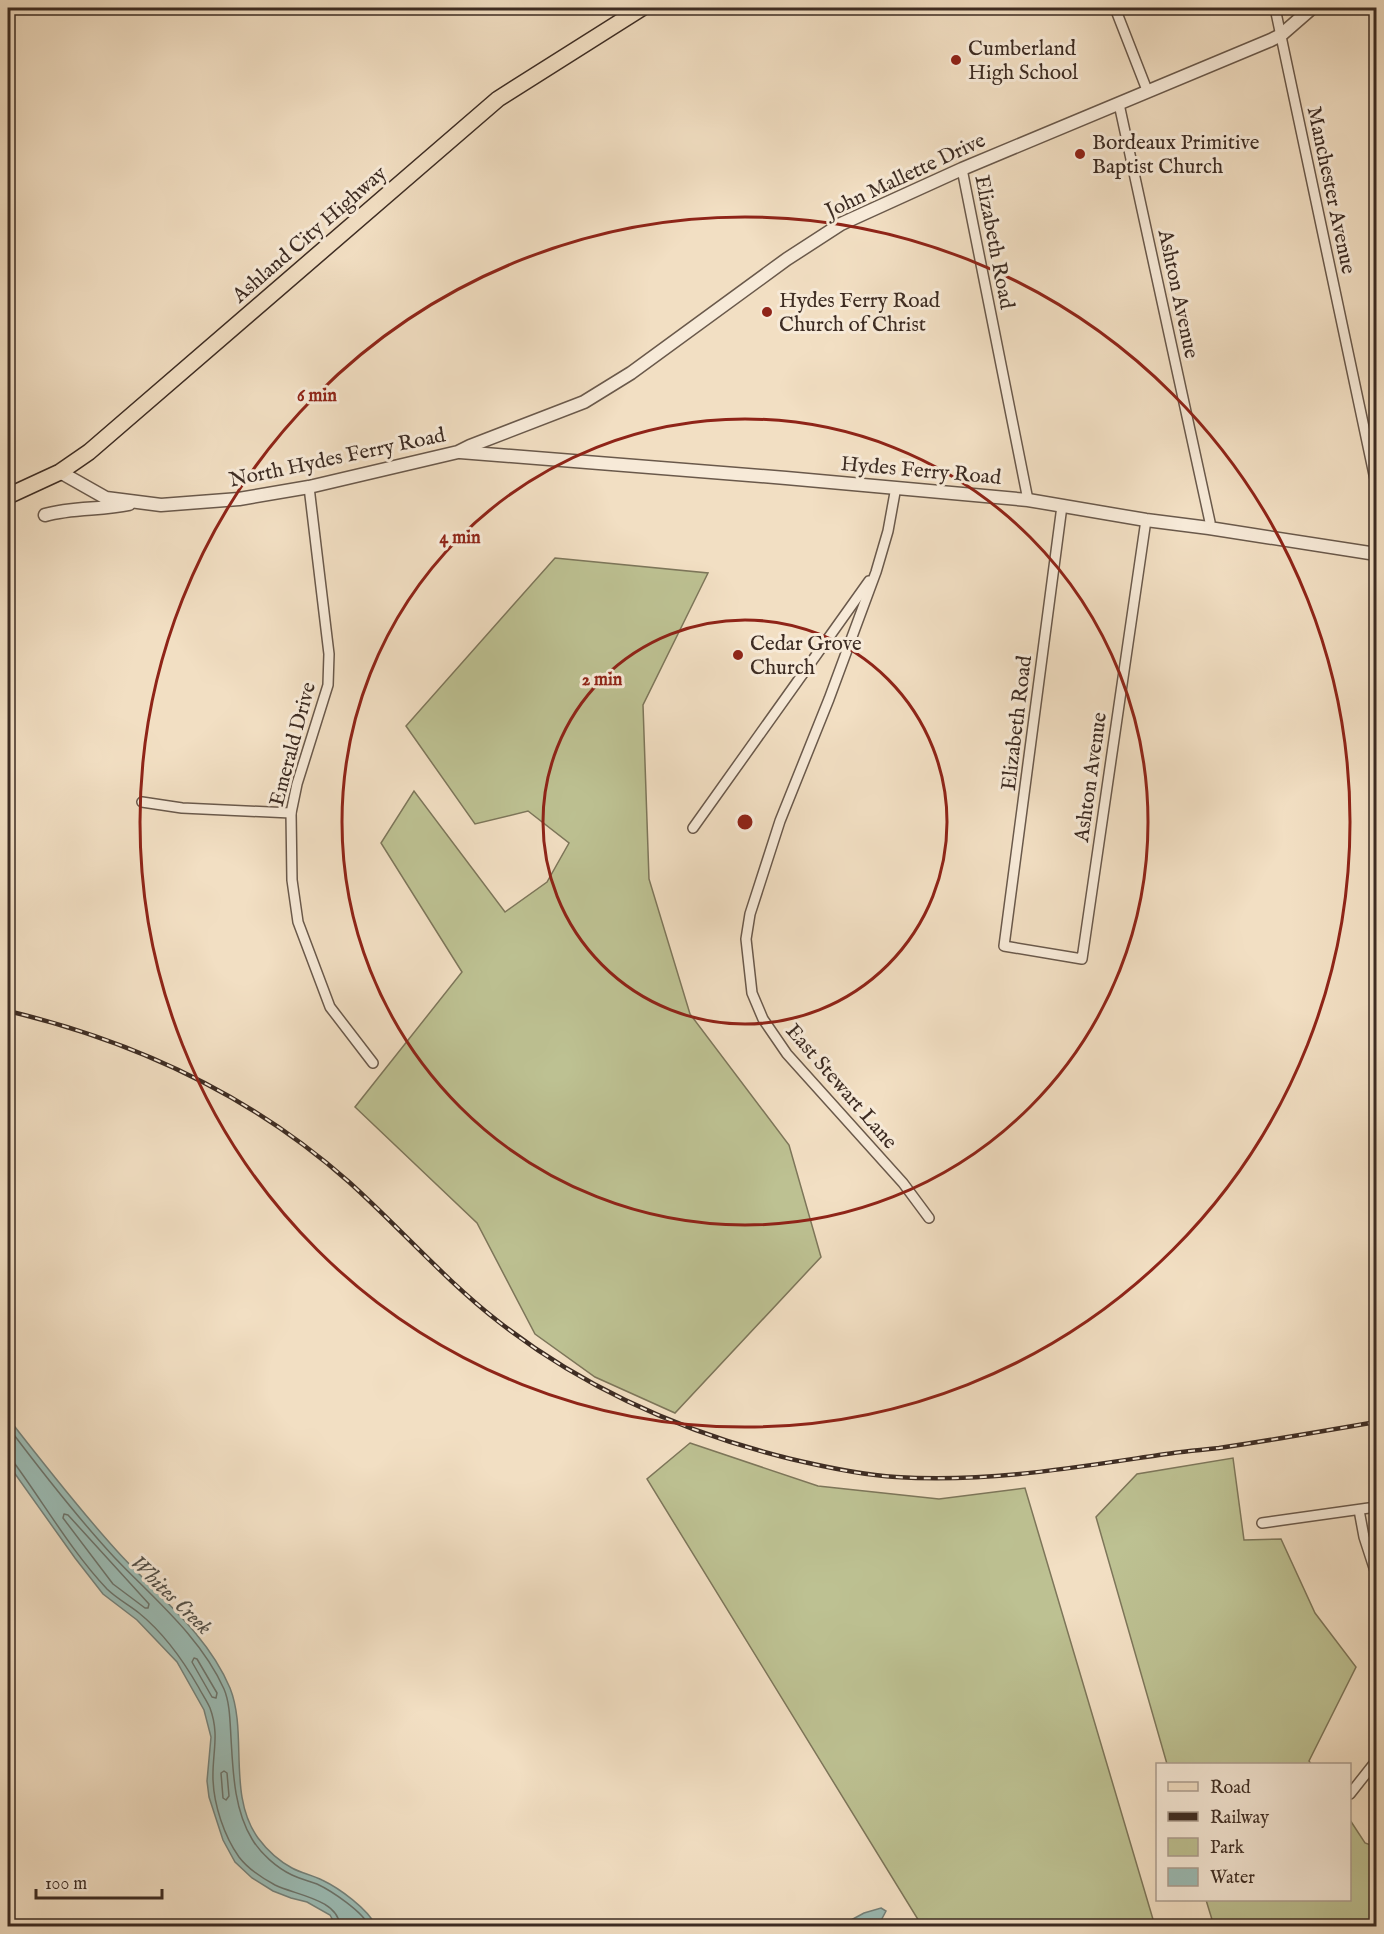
<svg xmlns="http://www.w3.org/2000/svg" width="1384" height="1934" font-family="'IM FELL English',serif">
<style>
.green{fill:#bdc192;stroke:#7d765a;stroke-width:1.5}
.water{fill:#9bbcb5;stroke:#75827b;stroke-width:1.5}
.lines{fill:none;stroke-linecap:round;stroke-linejoin:round}
.shore{stroke:#6c746c;stroke-width:1.5}
.minor-casing{stroke:#6a594b;stroke-width:12}
.tertiary-casing{stroke:#6a594b;stroke-width:15}
.primary-casing{stroke:#3d2c23;stroke-width:18}
.minor{stroke:#f7ead8;stroke-width:9}
.tertiary{stroke:#f7ead8;stroke-width:12}
.primary{stroke:#f2dfc3;stroke-width:15}
.rail-casing{stroke:#3d2c23;stroke-width:4.5}
.rail{stroke:#f7ead8;stroke-width:2;stroke-dasharray:7;stroke-linecap:butt}
.ring{fill:none;stroke:#8f2418;stroke-width:3}
.poi-dot{fill:#8f2418;stroke:#f7ead8;stroke-width:2}
.labels{text-anchor:middle;stroke-width:6;stroke-linejoin:round;paint-order:stroke}
.poi-label{font-size:21px;fill:#3d2c23;stroke:#f7ead8;text-anchor:start}
.street-label{font-size:21px;fill:#3d2c23;stroke:#f7ead8}
.water-label{font-size:22px;font-style:italic;fill:#545048;stroke:#f7ead8}
.centre{fill:#8f2418;stroke:#f7ead8;stroke-width:3}
.ring-label{font-size:18px;text-anchor:middle;font-weight:bold;fill:#8f2418;stroke:#f7ead8;stroke-width:6;stroke-linejoin:round;paint-order:stroke}
</style>
<rect width="100%" height="100%" fill="#f2dfc3"/>
<filter id="stains"><feTurbulence type="fractalNoise" baseFrequency=".00333" numOctaves="4"/><feColorMatrix values="0 0 0 0 .2 0 0 0 0 .09 0 0 0 0 .02 0 0 0 .5 -.17"/></filter>
<radialGradient id="worn" r=".72"><stop offset=".6" stop-color="#630" stop-opacity="0"/><stop offset="1" stop-color="#630" stop-opacity=".3"/></radialGradient>
<!-- green -->
<g class="green">
<polygon points="555,558 708,573 643,705 649,879 690,1014 789,1145 821,1257 675,1413 595,1377 535,1334 477,1223 355,1107 462,972 381,843 414,791 505,912 547,882 569,843 528,811 475,824 406,726"/>
<polygon points="690,1443 818,1486 939,1499 1025,1488 1155,1926 922,1926 647,1479"/>
<polygon points="1233,1458 1244,1540 1281,1539 1315,1613 1356,1667 1309,1761 1311,1764 1167,1764 1096,1517 1137,1474"/>
<polygon points="1350,1820 1365,1843 1376,1847 1376,1926 1214,1926 1206,1900 1350,1900"/>
</g>
<!-- water -->
<g class="water">
<path d="M8,1418c35,45 71,91 109,133 39,43 90,82 113,137 18,45 -3,107 28,150 9,12 21,23 34,30 9,5 20,7 30,12 17,8 46,29 54,46h-40l-6,-11 -23,-13 -16,-4 -18,-7 -21,-13 -17,-16 -12,-22 -14,-43 -2,-16 4,-44 -7,-27 -27,-48 -40,-42 -34,-26 -28,-36 -67,-94z"/>
<polygon points="881,1908 886,1911 878,1926 840,1926 864,1913"/>
</g>
<g class="lines">
<!-- shore -->
<g class="shore">
<path d="M8,1427c34,45 68,89 106,130 39,41 86,79 110,132 6,14 6,33 7,49 2,34 3,71 21,101 8,14 25,29 40,36 8,4 17,6 25,9 15,7 46,28 52,42"/>
<path d="M8,1461l7,3c30,41 57,88 92,125 9,9 22,16 32,24 26,21 44,47 60,75 3,6 8,13 11,20 10,27 2,45 3,72 1,25 11,56 26,77 9,12 23,21 36,28 20,10 63,14 65,41"/>
<polygon points="64,1514 68,1515 149,1604 148,1608 145,1608 113,1584 63,1518"/>
<polygon points="194,1658 197,1659 217,1693 216,1698 212,1697 192,1662"/>
<polygon points="224,1771 227,1773 229,1796 226,1800 223,1798 221,1773"/>
</g>
<defs>
<g id="minor">
<polyline points="1115,8 1147,90"/>
<polyline points="1275,8 1376,484"/>
<polyline points="1119,104 1210,522 1209,528"/>
<polyline points="962,169 1028,500"/>
<polyline points="309,487 329,654 328,685 297,784 291,813 292,880 298,922 330,1007 373,1063"/>
<polyline points="896,487 888,531 876,572 829,699 780,821 750,914 746,939 752,993 763,1019 787,1054 903,1183 929,1218"/>
<polyline points="1062,506 1004,946 1082,959 1146,520"/>
<polyline points="142,802 182,808 291,813"/>
<polyline points="693,828 869,581"/>
<polyline points="1359,1510 1364,1537 1376,1574"/>
<polyline points="1262,1523 1376,1507"/>
<polyline points="1350,1794 1376,1761"/>
</g>
<g id="tertiary">
<polyline points="460,452 786,478 1028,500 1146,520 1209,528 1376,554"/>
<polyline points="60,472 106,498 161,505 239,499 309,487 458,452 470,446 584,402 631,373 787,259 841,224 962,169 1271,40 1281,35 1312,8"/>
<path d="M45,515c27,-8 57,-5 84,-11"/>
</g>
<polyline id="primary" points="8,496 60,472 89,452 498,99 642,8"/>
</defs>
<!-- minor casing -->
<use href="#minor" class="minor-casing"/>
<!-- tertiary casing -->
<use href="#tertiary" class="tertiary-casing"/>
<!-- primary casing -->
<use href="#primary" class="primary-casing"/>
<!-- minor -->
<use href="#minor" class="minor"/>
<!-- tertiary -->
<use href="#tertiary" class="tertiary"/>
<!-- primary -->
<use href="#primary" class="primary"/>
<defs>
<path id="rail" d="M8,1011c126,30 243,84 341,171 51,46 96,98 150,140 86,67 186,111 292,137 34,8 70,16 105,18 89,6 176,-9 263,-22 20,-3 40,-5 60,-7 53,-8 105,-17 157,-26"/>
</defs>
<!-- rail casing -->
<use href="#rail" class="rail-casing"/>
<!-- rail -->
<use href="#rail" class="rail"/>
</g>
<!-- distance rings -->
<g class="ring">
<circle cx="745" cy="822" r="202"/>
<circle cx="745" cy="822" r="403"/>
<circle cx="745" cy="822" r="605"/>
</g>
<!-- markers -->
<g class="poi-dot">
<circle cx="956" cy="60" r="6"/>
<circle cx="1080" cy="154" r="6"/>
<circle cx="767" cy="312" r="6"/>
<circle cx="738" cy="655" r="6"/>
</g>
<g class="labels">
<!-- poi labels -->
<g class="poi-label">
<text x="968" y="55">Cumberland<tspan x="968" dy="24">High School</tspan></text>
<text x="1092" y="149">Bordeaux Primitive<tspan x="1092" dy="24">Baptist Church</tspan></text>
<text x="779" y="307">Hydes Ferry Road<tspan x="779" dy="24">Church of Christ</tspan></text>
<text x="750" y="650">Cedar Grove<tspan x="750" dy="24">Church</tspan></text>
</g>
<!-- street labels -->
<g class="street-label">
<text transform="translate(905 175) rotate(-25)" y="7">John Mallette Drive</text>
<text transform="translate(1332 190) rotate(78)" y="7">Manchester Avenue</text>
<text transform="translate(309 234) rotate(-41)" y="7">Ashland City Highway</text>
<text transform="translate(995 242) rotate(79)" y="7">Elizabeth Road</text>
<text transform="translate(1179 294) rotate(78)" y="7">Ashton Avenue</text>
<text transform="translate(337 457) rotate(-12)" y="7">North Hydes Ferry Road</text>
<text transform="translate(921 470) rotate(5)" y="7">Hydes Ferry Road</text>
<text transform="translate(1016 723) rotate(-83)" y="7">Elizabeth Road</text>
<text transform="translate(292 744) rotate(-75)" y="7">Emerald Drive</text>
<text transform="translate(1090 777) rotate(-82)" y="7">Ashton Avenue</text>
<text transform="translate(842 1086) rotate(49)" y="7">East Stewart Lane</text>
</g>
<!-- water labels -->
<g class="water-label">
<text transform="translate(172 1594) rotate(44)" y="8">Whites Creek</text>
</g>
</g>
<circle cx="745" cy="822" r="9" class="centre"/>
<g class="ring-label">
<text x="317" y="401">6 min</text>
<text x="460" y="543">4 min</text>
<text x="602" y="685">2 min</text>
</g>
<!-- margin -->
<rect width="1384" height="1934" fill="none" stroke="#f2dfc3" stroke-width="30"/>
<rect x="9" y="9" width="1366" height="1916" fill="none" stroke="#3d2c23" stroke-width="3"/>
<rect x="15" y="15" width="1354" height="1904" fill="none" stroke="#3d2c23" stroke-width="1.5"/>
<!-- legend -->
<rect x="1156" y="1763" width="195" height="138" fill="#f7ead8" stroke="#ad9e90" stroke-width="1.5"/>
<rect x="1168" y="1782" width="30" height="9" fill="#f2dfc3" stroke="#ad9e90" stroke-width="1.5"/>
<text x="1210" y="1793" font-size="18" fill="#3d2c23">Road</text>
<rect x="1168" y="1812" width="30" height="9" fill="#3d2c23" stroke="#ad9e90" stroke-width="1.5"/>
<text x="1210" y="1823" font-size="18" fill="#3d2c23">Railway</text>
<rect x="1168" y="1838" width="30" height="18" fill="#bdc192" stroke="#ad9e90" stroke-width="1.5"/>
<text x="1210" y="1853" font-size="18" fill="#3d2c23">Park</text>
<rect x="1168" y="1868" width="30" height="18" fill="#9bbcb5" stroke="#ad9e90" stroke-width="1.5"/>
<text x="1210" y="1883" font-size="18" fill="#3d2c23">Water</text>
<!-- scale -->
<path d="M36 1889v9h126v-9" fill="none" stroke="#3d2c23" stroke-width="3"/>
<text x="45" y="1889" font-size="18" fill="#3d2c23" stroke="#f7ead8" stroke-width="4.5" paint-order="stroke">100 m</text>
<rect width="100%" height="100%" filter="url(#stains)"/>
<rect width="100%" height="100%" fill="url(#worn)"/>
</svg>
